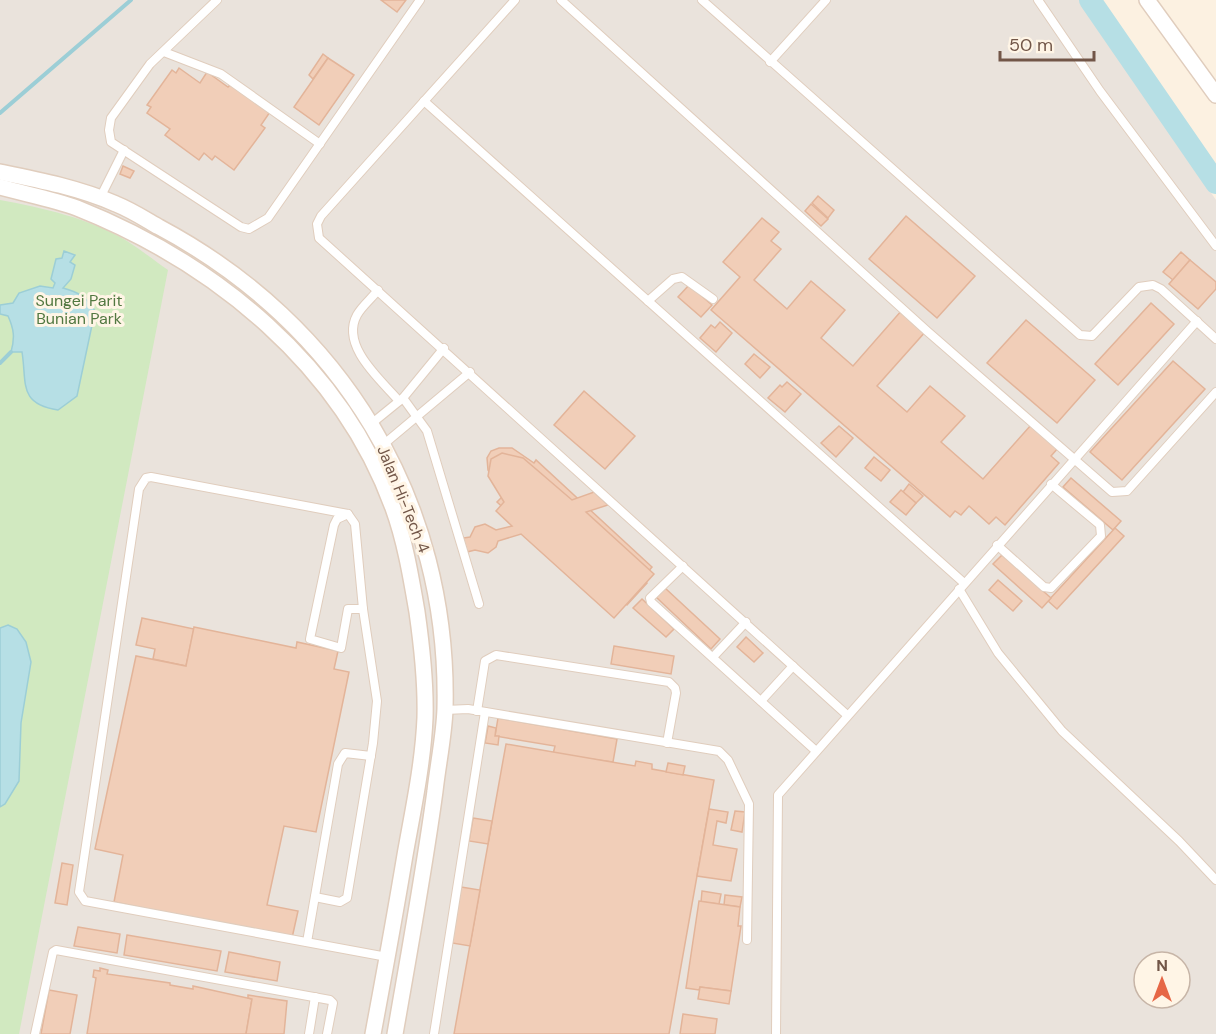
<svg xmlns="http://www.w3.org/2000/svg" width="1216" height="1034" font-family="'DM Sans',sans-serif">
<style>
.industrial{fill:#eae3dc;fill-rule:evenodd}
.green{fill:#d1e9c0}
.water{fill:#b6dfe5;stroke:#9cced6;stroke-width:1.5}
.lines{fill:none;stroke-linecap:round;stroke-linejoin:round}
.stream{stroke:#9cced6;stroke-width:4}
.river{stroke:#b6dfe5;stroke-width:22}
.building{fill:#f1ceb8;stroke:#e3b499;stroke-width:1.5;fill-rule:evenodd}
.service-casing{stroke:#e0cdbd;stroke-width:10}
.minor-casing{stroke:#e0cdbd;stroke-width:18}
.service{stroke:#fff;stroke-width:8}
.minor{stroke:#fff;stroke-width:15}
.labels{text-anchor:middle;stroke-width:6;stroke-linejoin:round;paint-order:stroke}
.park-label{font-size:16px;fill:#527841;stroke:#fff5e6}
.street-label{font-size:16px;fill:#725648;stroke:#fff5e6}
</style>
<rect width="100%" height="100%" fill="#fcf1e1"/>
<!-- industrial -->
<path class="industrial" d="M0,0h1079l137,200v834h-1216zM1144,962h36v36h-36z"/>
<!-- green -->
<path class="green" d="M0,200c43,8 89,18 127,41 14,9 28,20 41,29l-149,764h-19z"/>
<!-- water -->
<g class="water">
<path d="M64,251l11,4 -5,7 5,3 -4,14 -8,9c15,4 24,9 32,23l-18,85 -19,14c-40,-6 -31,-27 -36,-58h-11c4,-14 3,-23 -3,-36l-8,-2v-9l13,-2 6,-10 21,-7 13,2 2,-5 -4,-4 5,-20 6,-1z"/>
<polygon points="8,625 17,629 26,642 31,662 21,723 19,781 5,804 0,807 0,628"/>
</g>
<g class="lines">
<!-- stream -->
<g class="stream">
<polyline points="0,113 131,0"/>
<polyline points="0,363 11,352"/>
</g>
<!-- river -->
<polyline class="river" points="1090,0 1216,183"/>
</g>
<!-- building -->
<g class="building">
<polygon points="381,0 406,0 397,12"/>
<polygon points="323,54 328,58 313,79 309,75"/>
<polygon points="328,58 354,75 319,125 294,107"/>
<polygon points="179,68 200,83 207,72 228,87 231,84 270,112 261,125 265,128 234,170 215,156 212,160 204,153 199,160 165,135 170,129 147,113 151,107 147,105 172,70 176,73"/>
<polygon points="123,166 134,171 130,178 120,174"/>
<polygon points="818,196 834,210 828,218 812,203"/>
<polygon points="811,204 828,219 821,226 805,211"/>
<polygon points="906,216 975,276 937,318 869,259"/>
<polygon points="762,218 779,232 771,241 781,249 754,280 787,309 811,281 845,310 821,338 853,366 902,310 926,331 877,386 907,412 930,386 965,416 941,442 983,479 1031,425 1058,448 1051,456 1059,463 1005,525 996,517 989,524 969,506 961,515 955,511 950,517 711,310 740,277 723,262"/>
<polygon points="1181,252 1190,260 1173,280 1163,272"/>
<polygon points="1190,260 1216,282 1216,289 1198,309 1169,284"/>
<polygon points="689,285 712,305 701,317 678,297"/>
<polygon points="1151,303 1174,324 1118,385 1095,364"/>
<polygon points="1026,320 1095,380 1057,423 987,363"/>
<polygon points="720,322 732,333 716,352 700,338 711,325 715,328"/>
<polygon points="754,354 770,367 760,378 745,364"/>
<polygon points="1173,361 1205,389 1122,480 1090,452"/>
<polygon points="787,382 801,394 785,412 768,398 780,385 782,387"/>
<polygon points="584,391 635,436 605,469 554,425"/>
<polygon points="839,426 853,438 836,457 821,443"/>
<path d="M499,448h13l22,15 2,-3 116,107 -10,12 5,4 -20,22 -5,-5 -9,9 -116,-107 6,-6 -15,-26 -1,-12 4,-7zM591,539l21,20 -9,10 -21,-20z"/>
<polygon points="502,453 523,458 572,500 594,492 608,505 586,512 654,574 614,618 521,534 498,541 496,547 488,553 475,550 467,552 463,538 470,537 475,527 485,524 496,530 512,526 496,511 504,502 488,476 491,459"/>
<polygon points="874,457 890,470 881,481 865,468"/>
<polygon points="1071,478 1121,521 1113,530 1063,487"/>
<polygon points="909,484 923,496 916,503 903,492"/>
<polygon points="901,490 916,503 906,515 890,502"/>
<polygon points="1115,528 1124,536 1057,609 1048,601"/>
<polygon points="1002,555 1051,598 1042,608 993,564"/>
<polygon points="998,580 1022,601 1013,611 989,590"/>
<polygon points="665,588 720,639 711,649 656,597"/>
<polygon points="642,599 674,629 666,637 633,608"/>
<polygon points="142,618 194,629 186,666 153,659 155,649 136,645"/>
<polygon points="194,627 296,648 297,642 338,651 334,669 349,672 316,832 284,826 267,905 298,911 292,938 114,902 123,855 95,849 136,656 186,666"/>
<polygon points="746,637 763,653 754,662 737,647"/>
<polygon points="614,646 674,656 671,674 611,664"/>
<polygon points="498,718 617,739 613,762 553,754 555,746 495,736"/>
<polygon points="488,726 496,728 495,736 499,736 498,745 485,743"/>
<polygon points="506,744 635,766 636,761 652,764 652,769 714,780 669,1034 454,1034"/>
<polygon points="668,763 685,766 683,775 666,772"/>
<polygon points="709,809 728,812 726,823 717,821 713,845 737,849 731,881 697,876"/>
<polygon points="735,811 745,812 742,832 731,830"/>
<polygon points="473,818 492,821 488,844 469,841"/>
<polygon points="62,863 73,865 67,905 55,903"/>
<polygon points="461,887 480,890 470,946 452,943"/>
<polygon points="702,891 721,894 719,904 701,902"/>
<polygon points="725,895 742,897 740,907 724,905"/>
<polygon points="699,901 740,907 738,926 741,926 731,991 700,987 699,990 686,988"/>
<polygon points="78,927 120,934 117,953 74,946"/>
<polygon points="127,935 221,951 217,971 124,955"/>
<polygon points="229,952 280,962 277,981 225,972"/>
<polygon points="100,968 108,970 107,974 170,983 170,985 193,989 193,986 252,999 246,1034 87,1034 96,978 93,977 94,970 100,971"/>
<polygon points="700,987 731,991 729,1004 698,999"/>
<polygon points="49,990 77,995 70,1034 41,1034"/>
<polygon points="248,995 287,1001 284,1034 246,1034 252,999 248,998"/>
<polygon points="683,1014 717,1019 715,1034 680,1034"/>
</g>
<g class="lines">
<defs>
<g id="service">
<polyline points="217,0 150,64 111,118 109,130 111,142 241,227 249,229 268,218 420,0"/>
<polyline points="515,0 321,216 317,224 319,238 847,715"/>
<polyline points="561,0 927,331 1112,492 1127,491 1216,392"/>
<polyline points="702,0 1080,335 1092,336 1139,287 1153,285 1161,289 1216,339"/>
<polyline points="1038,0 1100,91 1216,246"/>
<polyline points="164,52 221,74 320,144"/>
<polyline points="770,62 826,0"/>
<polyline points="424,101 964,583"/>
<polyline points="100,198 124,150"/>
<path d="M378,290c-6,8 -16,16 -21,25 -17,31 24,65 42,86"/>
<polyline points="648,301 673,279 682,277 713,299"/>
<polyline points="403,398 427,431 479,604"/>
<polyline points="371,424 403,398 444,348"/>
<polyline points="384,444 470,372"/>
<polyline points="348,514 337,519 334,525 310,639 341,648 348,609 363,609"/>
<polyline points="997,545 1044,587 1051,588 1101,536 1100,525 1051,484"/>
<polyline points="683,566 650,598 651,602 816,751"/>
<polyline points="959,589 998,653 1062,731 1179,841 1216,880"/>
<polyline points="713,657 746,622"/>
<polyline points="761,701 793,666"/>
<polyline points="445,710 468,709 719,751 728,760 749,804 747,940"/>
<polyline points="477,711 485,661 496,655 669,682 675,688 676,693 667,743"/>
<polyline points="315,897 340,902 347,898 373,743 377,701 363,609 355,524 348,514 151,477 146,478 139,489 79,892 85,901 387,957"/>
<polyline points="307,942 338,764 345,753 371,756"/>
<polyline points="35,1034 53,952 56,950 330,1000 333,1003 327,1034"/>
<polyline points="309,1034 315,997"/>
<polyline points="434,1034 485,712"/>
<polyline points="776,1034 778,795 1197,321"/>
</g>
<g id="minor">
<polyline points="1147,0 1216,95"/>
<path d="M0,172c39,8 79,16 116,32 15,6 29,15 43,23 182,97 291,274 286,482 -1,27 -7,55 -10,82 -11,81 -26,162 -40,243"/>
<path d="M0,187c25,7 53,12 77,21 138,55 264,157 316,300 12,33 18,69 24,104 5,35 9,70 8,106 -2,46 -12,92 -20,137 -10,60 -21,120 -32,179"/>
</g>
</defs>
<!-- service casing -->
<use href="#service" class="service-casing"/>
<!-- minor casing -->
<use href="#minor" class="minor-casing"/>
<!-- service -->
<use href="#service" class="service"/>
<!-- minor -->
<use href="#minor" class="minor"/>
</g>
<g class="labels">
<!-- park labels -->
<g class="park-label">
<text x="79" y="306">Sungei Parit<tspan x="79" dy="18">Bunian Park</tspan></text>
</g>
<!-- street labels -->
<g class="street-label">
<text transform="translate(404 499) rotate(68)" y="6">Jalan Hi-Tech 4</text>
</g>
</g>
<!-- north arrow -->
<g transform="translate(1162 980)"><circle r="28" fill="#fff5e6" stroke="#c7b5a7" stroke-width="1.5"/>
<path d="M0-4.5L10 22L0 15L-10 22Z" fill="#e66746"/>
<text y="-9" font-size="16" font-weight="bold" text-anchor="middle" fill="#725648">N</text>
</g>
<!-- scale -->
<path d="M1000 51v9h94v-9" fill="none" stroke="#725648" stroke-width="3"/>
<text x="1009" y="51" font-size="18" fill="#725648" stroke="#fff5e6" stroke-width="4.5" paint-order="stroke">50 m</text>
</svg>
